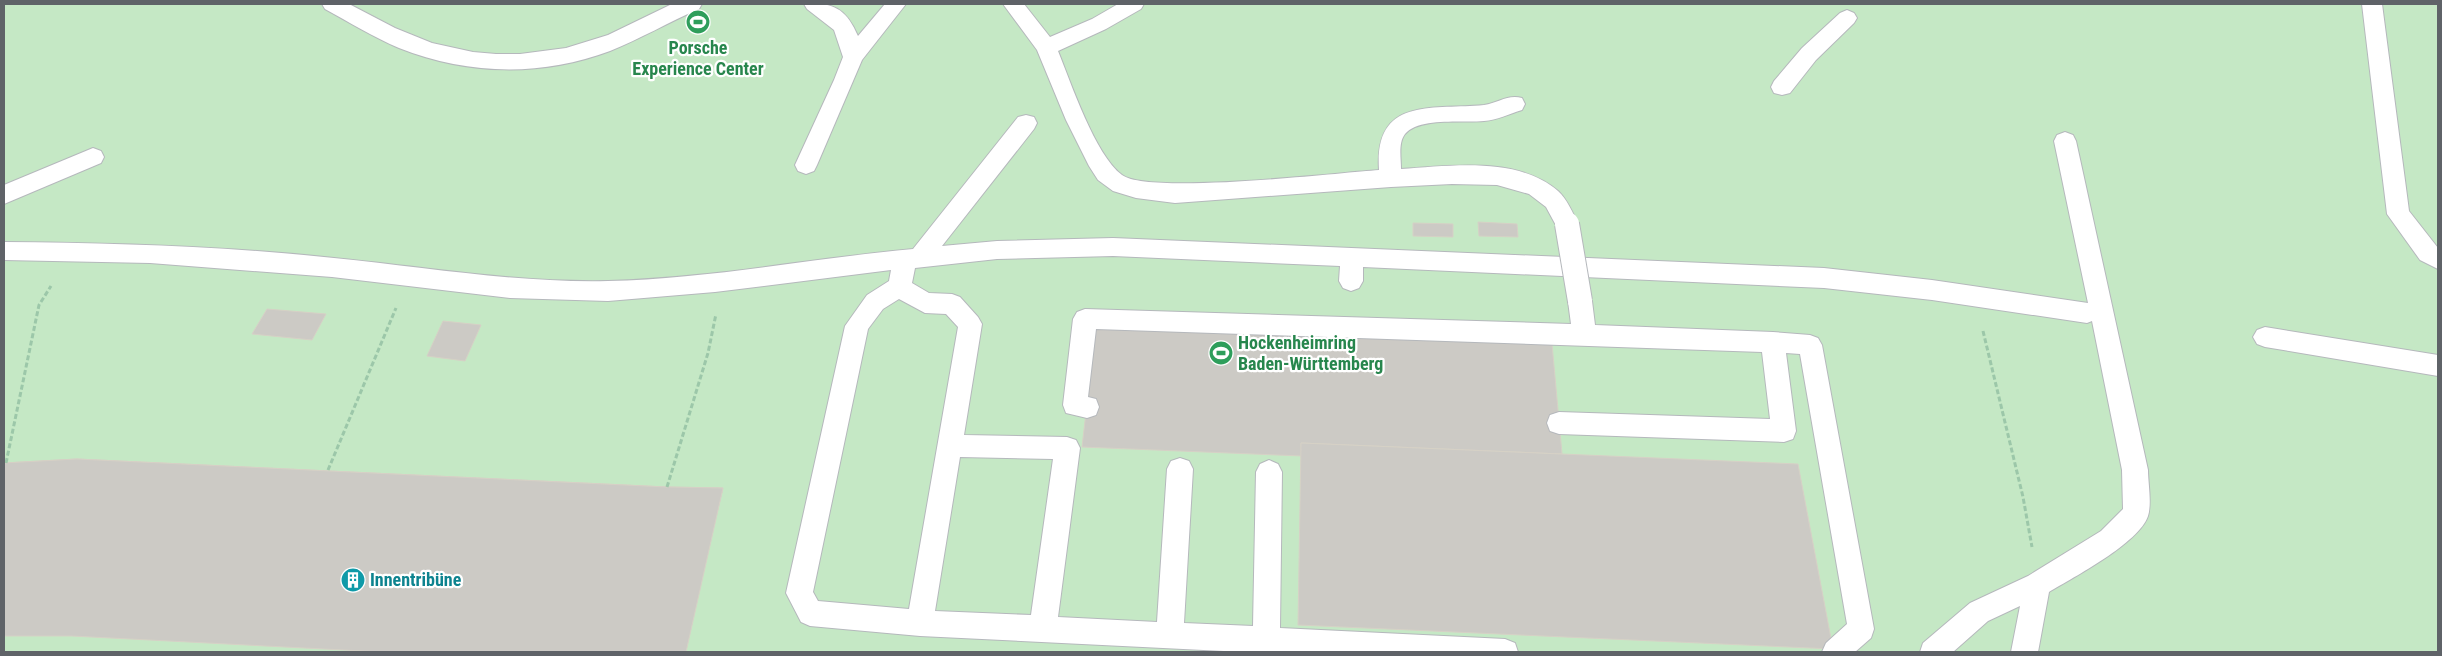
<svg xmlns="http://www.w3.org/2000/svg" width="2442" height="656" font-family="'Roboto Condensed',sans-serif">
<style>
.green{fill:#c5e8c5}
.building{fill:#cccac5;stroke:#d6d1c6}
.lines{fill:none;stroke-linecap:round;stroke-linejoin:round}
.lane-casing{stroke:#b5b8bc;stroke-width:2}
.path{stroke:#9cc7a9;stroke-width:3;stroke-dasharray:5 2.5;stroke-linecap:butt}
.lane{fill:#fff;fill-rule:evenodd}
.lane-bridge-casing{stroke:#b5b8bc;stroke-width:26;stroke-linecap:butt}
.lane-bridge{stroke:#fff;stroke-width:24}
.labels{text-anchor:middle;stroke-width:4.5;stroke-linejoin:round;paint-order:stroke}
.leisure-label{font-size:18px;font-weight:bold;fill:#27864d;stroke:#fff}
.culture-label{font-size:18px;font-weight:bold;fill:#0d838f;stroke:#fff;text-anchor:start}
</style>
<rect width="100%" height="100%" fill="#f1efe8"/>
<!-- green -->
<rect class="green" x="4" y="4" width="2434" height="648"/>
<!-- building -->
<g class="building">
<polygon points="1478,222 1517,224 1518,237 1479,236"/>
<polygon points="1413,223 1453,224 1453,237 1413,236"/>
<polygon points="267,309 326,314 312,340 252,334"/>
<polygon points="443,321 481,325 465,361 427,356"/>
<polygon points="1096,326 1552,344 1562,454 1301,443 1302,456 1082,447"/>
<polygon points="1301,443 1798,464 1833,649 1298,625"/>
<polygon points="77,459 667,487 723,488 714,525 151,517 42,513 4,517 4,463"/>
<polygon points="77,459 667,487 723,488 686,652 382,652 72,636 4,636 4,463"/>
</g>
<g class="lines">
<defs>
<g id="lane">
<path d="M322,4h27l46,24 37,15 41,9 23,2h24l46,-6 42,-13 64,-31h30l-3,5c-30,13 -59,30 -89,42 -69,26 -143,24 -211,-3 -26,-11 -50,-26 -74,-39z"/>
<path d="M804,4c29,-2 42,4 54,32l27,-32h21l-44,56 -45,105 -3,6 -8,3 -8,-3 -3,-6 39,-85 9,-23 -9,-27 -27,-21z"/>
<path d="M1003,4h21l26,33 42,-18 26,-15h26l-3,5 -35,20 -48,22c13,32 37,104 64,124 27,20 214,-2 257,-5 -5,-74 54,-60 105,-65 14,-2 24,-11 38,-7l3,6 -3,6c-13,4 -25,10 -38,11 -20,2 -65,-4 -79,13 -7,9 -4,24 -4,35 50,-3 116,-13 157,22 9,8 15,22 20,33l-3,7 -8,2 -8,-2 -13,-24 -17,-13 -32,-9 -45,-1 -61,3 -216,16 -39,-5 -23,-7 -15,-11 -9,-14 -23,-46 -29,-70z"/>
<polygon points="2362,4 2382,4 2409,211 2438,248 2438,269 2420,260 2387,214"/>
<polygon points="1847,10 1854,13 1857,18 1854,23 1816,60 1790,93 1782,95 1774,93 1771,87 1774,81 1802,48 1840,13"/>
<path d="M1026,115l8,2 3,6 -3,6 -92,117 55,-5 116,-3 711,30 108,12 156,23 -34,-162 3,-6 8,-3 8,3 3,6 72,329c0,13 4,33 0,46 -9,27 -74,61 -99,76l-11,60h-27l9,-46 -32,15 -35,31h-33l3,-9 47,-40 58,-27 73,-45 22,-22 -1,-39 -30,-149 -5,2 -155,-23 -108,-12 -461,-21v14l-4,7 -8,3 -8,-3 -4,-7 1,-15 -227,-10 -116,3 -82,9 -3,15 17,10 23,1 8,3 18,20 4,7 -18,111 103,2 9,3 4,8 -22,169 99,5 10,-153 4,-8 9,-3 9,3 4,8 -9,154 69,3 3,-154 4,-8 9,-4 9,4 4,8 -2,156 225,11 10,4 3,9h-274l-324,-16 -110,-10 -9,-4 -15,-29 59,-267 22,-31 22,-14 2,-11 -176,22 -107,9 -98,-3 -178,-21 -182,-14 -146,-3v-18c110,1 220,4 330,16 91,9 182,25 274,23 100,-2 205,-23 305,-32l105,-132zM899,299l26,14 21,1 12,13 -49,282 -91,-8 -5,-9 55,-263 15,-20zM960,457l93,2 -22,156 -96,-4z"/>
<polygon points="93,148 101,151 104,157 101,163 4,204 4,185"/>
<polygon points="1580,291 1588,294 1592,301 1595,325 1773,332 1810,335 1818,338 1822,345 1874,629 1871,638 1855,652 1822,652 1826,643 1847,624 1800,354 1786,353 1796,431 1793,439 1784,442 1559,434 1550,431 1547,423 1550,415 1559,412 1770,419 1762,352 1096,329 1088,397 1096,399 1099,407 1096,415 1087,418 1066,413 1063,405 1073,319 1077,312 1085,309 1571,324 1568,301 1572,294"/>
<polygon points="2265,327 2438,355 2438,376 2265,347 2257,344 2253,337 2257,330"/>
</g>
</defs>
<!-- lane casing -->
<use href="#lane" class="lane-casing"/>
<!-- path -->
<g class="path">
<polyline points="1983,331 2023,497 2032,547"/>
<polyline points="6,463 39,305 51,286"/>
<polyline points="328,470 396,308"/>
<polyline points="667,487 708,353 716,314"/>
</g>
<!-- lane -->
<use href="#lane" class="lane"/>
<defs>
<polyline id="lane-bridge" points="1567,224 1580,301"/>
</defs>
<!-- lane-bridge casing -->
<use href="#lane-bridge" class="lane-bridge-casing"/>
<!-- lane-bridge -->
<use href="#lane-bridge" class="lane-bridge"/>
</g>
<!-- icons -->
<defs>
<symbol id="stadium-disc" viewBox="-11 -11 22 22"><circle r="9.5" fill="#2e9e5b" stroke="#fff"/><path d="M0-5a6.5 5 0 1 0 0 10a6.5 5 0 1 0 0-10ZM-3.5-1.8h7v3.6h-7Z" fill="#fff"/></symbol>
<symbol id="building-disc" viewBox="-11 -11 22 22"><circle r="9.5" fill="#0f9aa8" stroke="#fff"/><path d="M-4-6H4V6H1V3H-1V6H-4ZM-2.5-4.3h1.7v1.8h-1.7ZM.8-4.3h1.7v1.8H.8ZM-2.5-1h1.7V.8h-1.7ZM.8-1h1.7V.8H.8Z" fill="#fff"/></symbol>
</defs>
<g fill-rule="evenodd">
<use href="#stadium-disc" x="684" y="8" width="28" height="28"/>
<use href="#stadium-disc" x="1207" y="339" width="28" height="28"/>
<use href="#building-disc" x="339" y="566" width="28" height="28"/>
</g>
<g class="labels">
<!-- leisure labels -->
<g class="leisure-label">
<text x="698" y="54">Porsche<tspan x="698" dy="21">Experience Center</tspan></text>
<text x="1238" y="349" text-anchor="start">Hockenheimring<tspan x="1238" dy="21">Baden-Württemberg</tspan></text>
</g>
<!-- culture labels -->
<g class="culture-label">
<text x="370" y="586">Innentribüne</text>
</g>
</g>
<!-- border -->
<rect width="2442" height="656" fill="none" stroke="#5f6368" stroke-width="10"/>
</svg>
